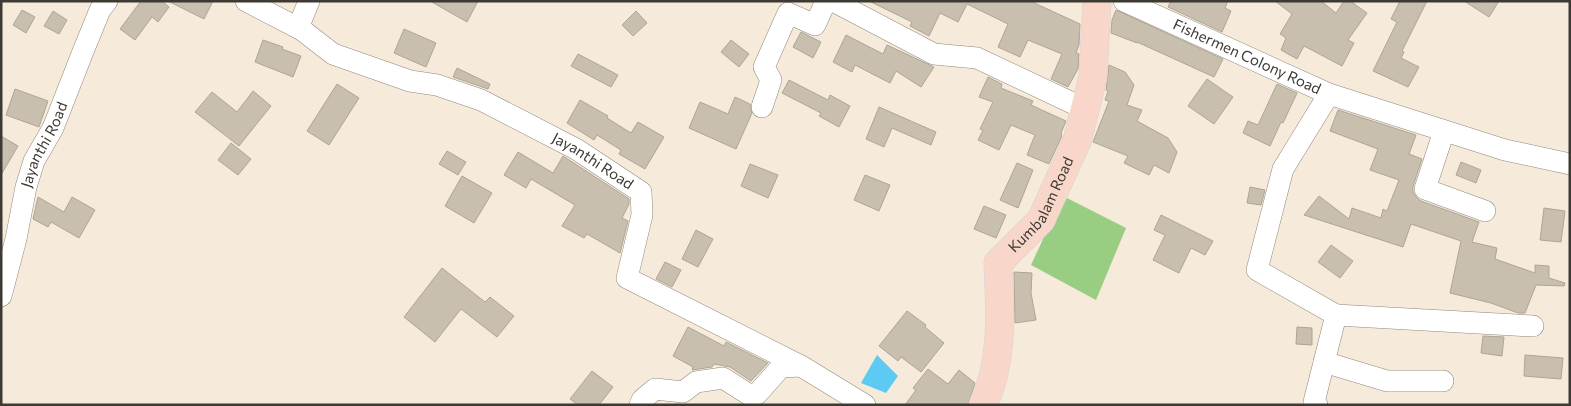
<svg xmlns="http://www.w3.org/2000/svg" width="1571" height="406" font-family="Commissioner,sans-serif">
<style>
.green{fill:#99cd82}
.water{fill:#5ccaf2}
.building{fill:#c9bfaf;stroke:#afa596}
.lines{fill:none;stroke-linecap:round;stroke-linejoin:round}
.minor-casing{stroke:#918879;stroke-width:22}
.major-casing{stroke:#d4d3d2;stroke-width:29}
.minor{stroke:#fff;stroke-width:21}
.major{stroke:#f8d7ca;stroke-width:28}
.labels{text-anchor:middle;stroke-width:5;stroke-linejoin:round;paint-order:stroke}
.street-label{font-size:15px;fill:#3d3933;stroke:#fff}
</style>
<rect width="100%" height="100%" fill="#f6ebdb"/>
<!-- green -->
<polygon class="green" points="1063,196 1126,228 1096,300 1031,265"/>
<!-- water -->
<polygon class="water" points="877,355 898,376 886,393 861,383"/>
<!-- building -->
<g class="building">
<polygon points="141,1 162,1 169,7 158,22 152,17 135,40 120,29"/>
<polygon points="168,1 213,1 204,19"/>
<polygon points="430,1 478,1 467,22"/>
<polygon points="869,1 1030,1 1080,24 1079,45 1076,53 1079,54 1078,69 1068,87 1051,79 1062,54 1028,40 1020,57 998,47 1008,24 967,4 958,22 940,13 929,36 910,26 912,22"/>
<polygon points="1171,1 1228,1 1225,8 1231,11 1222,32 1168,7"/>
<polygon points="1275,1 1321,1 1336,13 1344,1 1350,1 1367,13 1348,40 1354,43 1342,66 1304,46 1297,59 1281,50 1286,38 1280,34 1292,14"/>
<polygon points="1400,1 1427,1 1402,51 1404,52 1401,58 1419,67 1408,87 1373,71 1397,22 1391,19"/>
<polygon points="1464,1 1499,1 1489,17"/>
<polygon points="22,10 35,17 26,33 13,25"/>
<polygon points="1116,10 1223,59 1214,77 1137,42 1137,43 1111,33 1112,20"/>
<polygon points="53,11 67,20 59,34 44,26"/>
<polygon points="636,11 647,23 633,36 622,25"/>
<polygon points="404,29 436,43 426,67 394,53"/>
<polygon points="801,32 821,42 813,58 793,47"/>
<polygon points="846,35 883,54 887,45 934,67 921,87 896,71 890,83 855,65 852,72 833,62"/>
<polygon points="263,40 283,47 282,49 301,56 293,77 255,62"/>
<polygon points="731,40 749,54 739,67 721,52"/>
<polygon points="578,54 618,75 611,87 571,66"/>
<polygon points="1109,65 1125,72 1134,85 1127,105 1142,110 1137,121 1168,138 1177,152 1169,173 1154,165 1149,175 1124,163 1128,156 1093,142 1109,101 1105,100 1108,91 1106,90"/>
<polygon points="457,68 490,84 488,89 453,77"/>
<polygon points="988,77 1002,84 1001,88 1033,101 1031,105 1066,121 1061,133 1062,136 1049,164 1027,155 1035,135 1011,125 999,150 978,140 983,130 980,129 993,102 979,97"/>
<polygon points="1207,79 1233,97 1214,124 1188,106"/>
<polygon points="789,80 828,100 830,95 850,106 839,127 819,116 821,113 782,93"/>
<polygon points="337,84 359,98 329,145 307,131"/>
<polygon points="1277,84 1297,93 1283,123 1281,122 1270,146 1243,133 1248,121 1258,125"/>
<polygon points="15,89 48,101 39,127 6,115"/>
<polygon points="253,91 271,106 239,146 195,112 212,92 237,112"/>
<polygon points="735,97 750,104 752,113 736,149 689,128 700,102 728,114"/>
<polygon points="580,100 608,116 607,118 631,133 638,122 664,137 645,169 619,154 621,150 597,135 594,140 567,123"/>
<polygon points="879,107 936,132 931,145 892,128 884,147 866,139"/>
<polygon points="1338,110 1416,135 1409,154 1422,159 1413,186 1413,192 1416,197 1421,201 1479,222 1472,242 1497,248 1495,259 1535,273 1535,265 1549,266 1549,278 1565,283 1564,286 1536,285 1525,313 1518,313 1491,303 1450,293 1461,241 1411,224 1403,247 1304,215 1319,196 1349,219 1352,208 1381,218 1383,209 1387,211 1399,180 1370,170 1378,149 1330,131"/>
<polygon points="1,136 18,146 1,175"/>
<polygon points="231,143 251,159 238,175 218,160"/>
<polygon points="447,151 466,162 458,175 439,164"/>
<polygon points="518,152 553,173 563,156 629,199 629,204 622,218 628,221 620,253 587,234 584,238 562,226 575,205 531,179 526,188 504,175"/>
<polygon points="1461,162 1481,170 1476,183 1456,175"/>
<polygon points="1017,163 1033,170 1018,208 1000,200"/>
<polygon points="750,164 778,175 768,198 741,186"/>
<polygon points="865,175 890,185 879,211 854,200"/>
<polygon points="462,176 492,193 474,223 445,206"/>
<polygon points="1250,187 1265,190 1261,205 1247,203"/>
<polygon points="38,197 64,212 72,197 95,210 79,238 51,222 48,227 33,219"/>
<polygon points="984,206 1006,215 996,238 974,229"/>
<polygon points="1544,208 1565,211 1561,242 1540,240"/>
<polygon points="1161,215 1213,241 1205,255 1191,248 1179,273 1153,260 1165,235 1154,230"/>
<polygon points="696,230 713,239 698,267 682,259"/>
<polygon points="1331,245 1353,261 1340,278 1318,262"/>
<polygon points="665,262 681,270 672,287 656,279"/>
<polygon points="442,268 485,302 490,297 514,316 497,337 461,309 435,342 404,317"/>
<polygon points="1014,272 1032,273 1031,293 1036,320 1015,323"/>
<polygon points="907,311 926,325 925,327 944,343 921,372 901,357 898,361 879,346"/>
<polygon points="688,327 724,346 726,342 768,363 751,381 730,367 714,364 712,367 692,370 693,367 673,356"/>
<polygon points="1297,327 1312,328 1312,345 1296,344"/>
<polygon points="1483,336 1504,337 1502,356 1481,353"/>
<polygon points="1525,355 1563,358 1561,379 1524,376"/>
<polygon points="928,369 948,384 959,370 975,383 968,405 905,405 916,390 913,388"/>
<polygon points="592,371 613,387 599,405 578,405 570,399"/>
</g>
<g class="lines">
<defs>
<g id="minor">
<path id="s1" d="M246,1l56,29 31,24 77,27 27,4 44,15 95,49 65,43 1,23 -15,63 174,88 64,39"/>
<polyline points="833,1 934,54 977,58 1085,109"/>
<path id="s2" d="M1124,1l205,93 -46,75 -26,101 79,45 -22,87 3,3"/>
<polyline points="298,28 309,1"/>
<polyline points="1329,94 1505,150 1570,164"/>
<polyline points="762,107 771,80 764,67 788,13 815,25 826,1"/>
<polyline points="1444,131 1425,189 1485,211"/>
<path id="s3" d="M1,296l15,-57 10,-52 8,-26 19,-33 31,-79 16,-39 7,-9"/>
<polyline points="1336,315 1533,326"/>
<polyline points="1324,362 1387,381 1443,381"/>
<polyline points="640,405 642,400 655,389 683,392 696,382 723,378 748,394 757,394 781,367 801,366"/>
</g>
<g id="major">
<path id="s4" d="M983,405c21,-44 17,-95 15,-142l43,-43 36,-79 16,-64 4,-76"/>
</g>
</defs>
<!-- minor casing -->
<use href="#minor" class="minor-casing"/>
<!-- major casing -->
<use href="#major" class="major-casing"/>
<!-- minor -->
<use href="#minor" class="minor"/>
<!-- major -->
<use href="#major" class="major"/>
</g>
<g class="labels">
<!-- street labels -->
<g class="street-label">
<text dy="5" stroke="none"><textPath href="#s2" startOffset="135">Fishermen Colony Road</textPath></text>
<text dy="5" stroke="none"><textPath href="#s3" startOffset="158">Jayanthi Road</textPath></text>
<text dy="5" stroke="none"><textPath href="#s1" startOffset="385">Jayanthi Road</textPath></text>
<text dy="5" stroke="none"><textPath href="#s4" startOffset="218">Kumbalam Road</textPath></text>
</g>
</g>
<!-- border -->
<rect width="1571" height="406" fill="none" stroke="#3d3933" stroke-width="5"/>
</svg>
